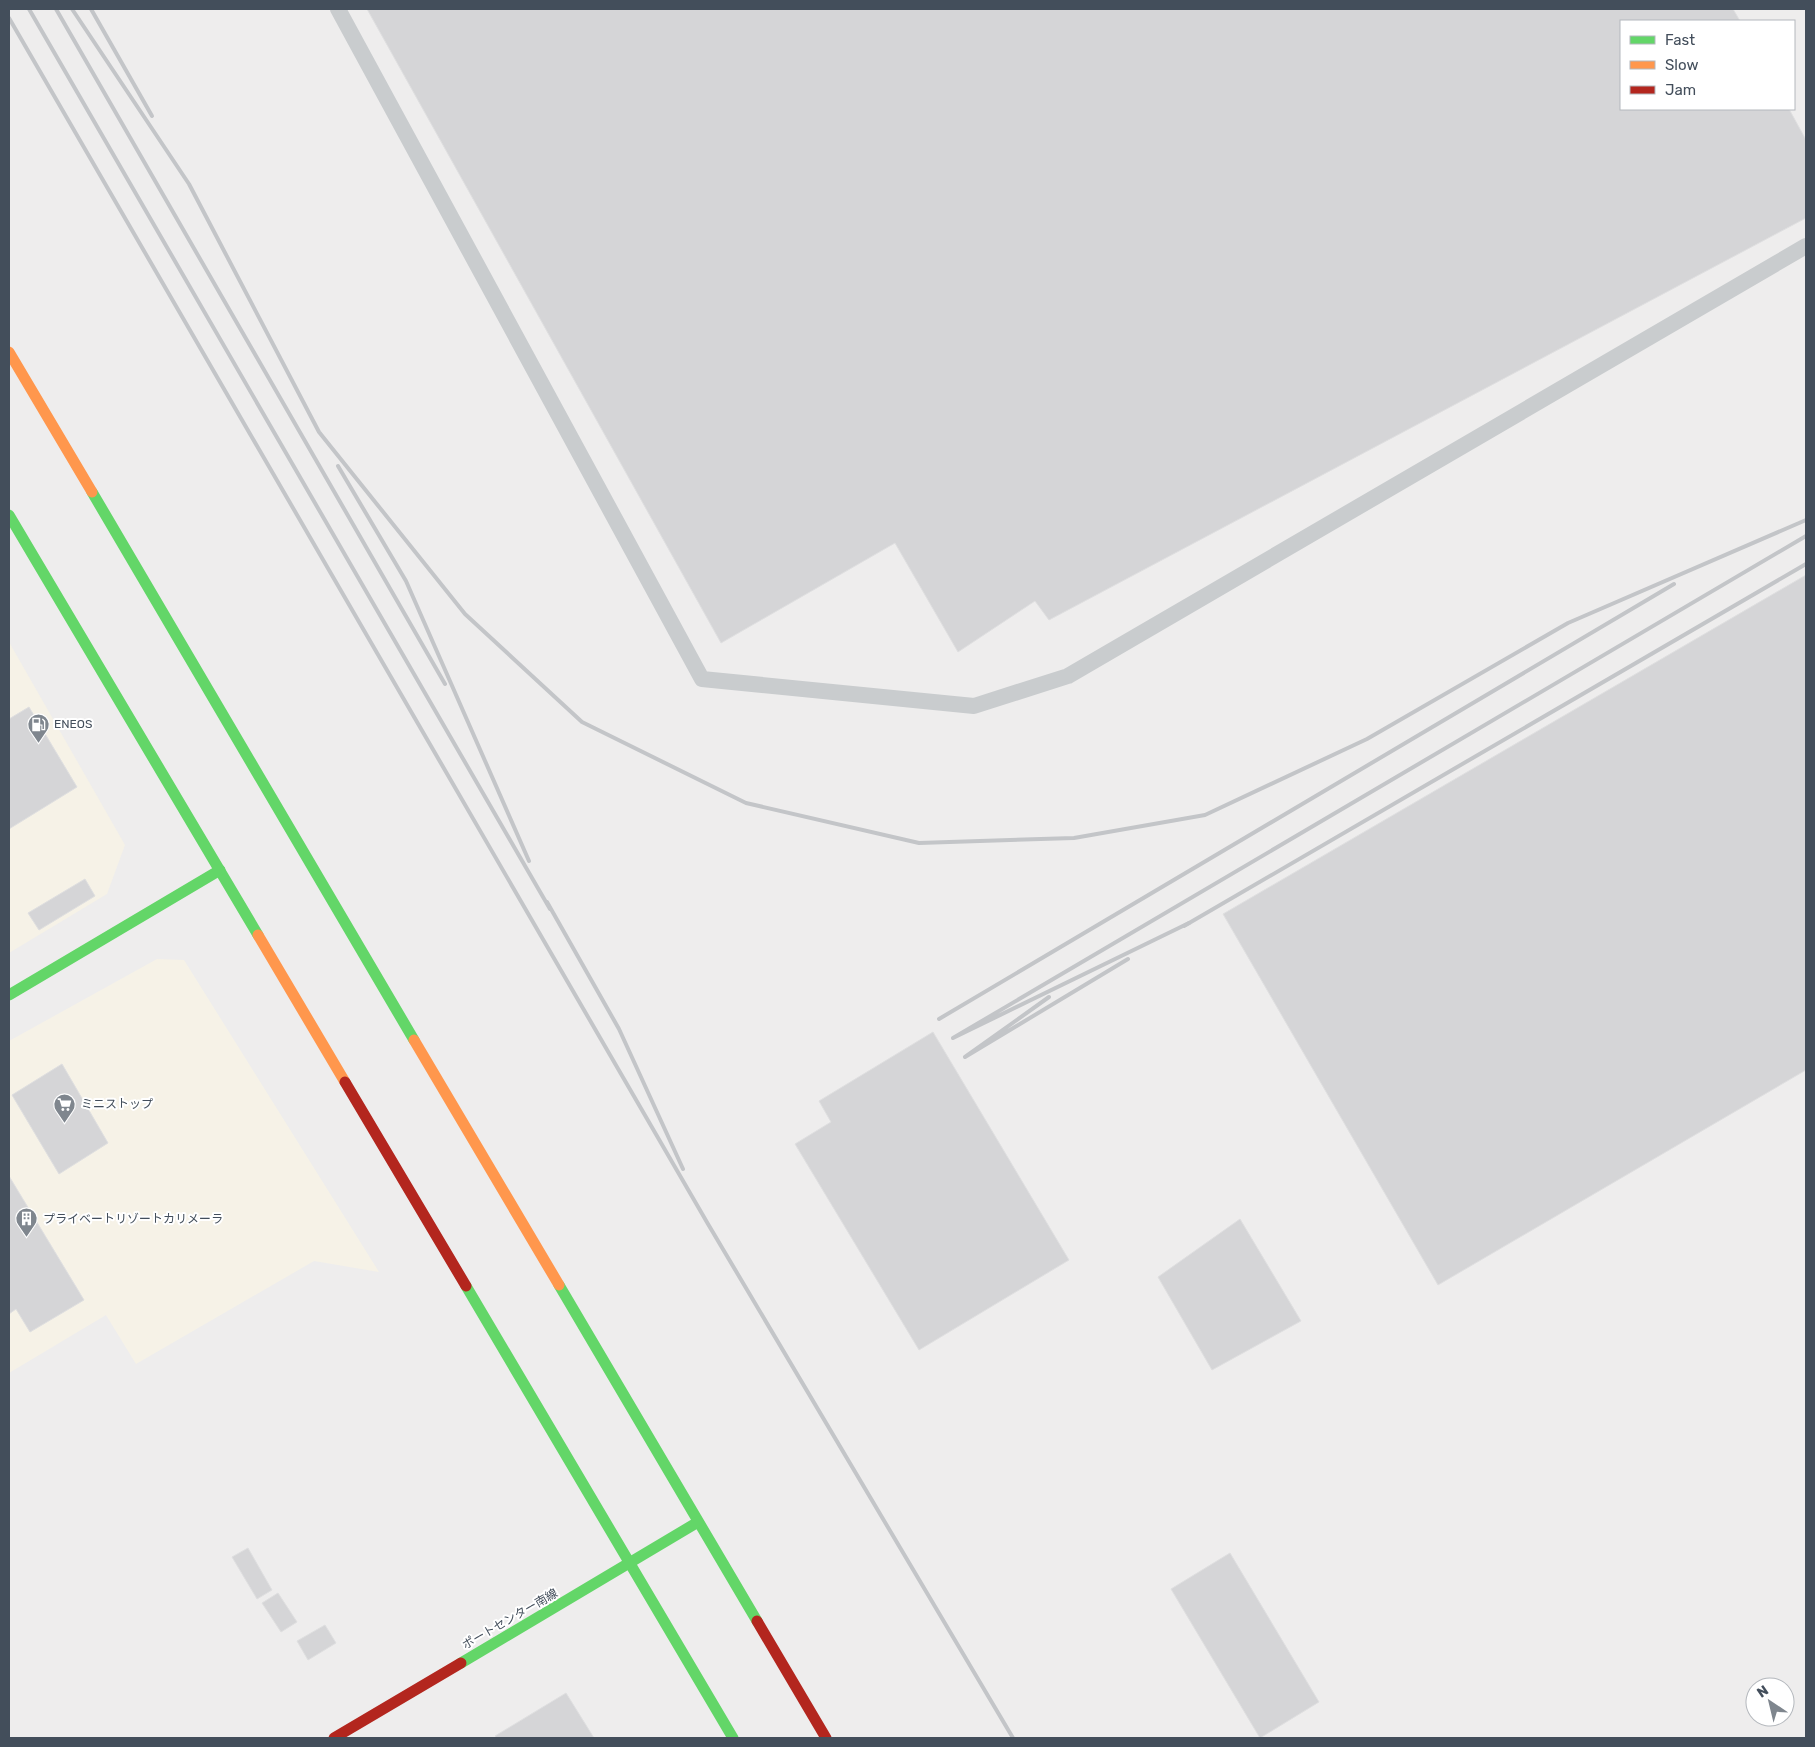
<svg xmlns="http://www.w3.org/2000/svg" width="1815" height="1747" font-family="Rubik,'Noto Sans JP',sans-serif">
<style>
.commercial{fill:#f6f2e7}
.building{fill:#d5d5d7;stroke:#dfdfe0}
.lines{fill:none;stroke-linecap:round;stroke-linejoin:round}
.lane{stroke:#c9ccce;stroke-width:16}
.fast{stroke:#63d668;stroke-width:11}
.slow{stroke:#ff974d;stroke-width:11}
.jam{stroke:#b3261e;stroke-width:11}
.rail{stroke:#c3c5c8;stroke-width:4}
.labels{text-anchor:middle;stroke-width:4;stroke-linejoin:round;paint-order:stroke}
.poi-label{font-size:12px;fill:#434e5b;stroke:#fff;text-anchor:start}
.street-label{font-size:12px;fill:#434e5b;stroke:#fff}
</style>
<rect width="100%" height="100%" fill="#eeeded"/>
<!-- commercial -->
<g class="commercial">
<polygon points="9,642 125,845 107,894 9,953"/>
<polygon points="157,959 184,960 379,1272 314,1261 136,1364 106,1315 9,1373 9,1041"/>
</g>
<!-- building -->
<g class="building">
<polygon points="367,9 1733,9 1740,21 1621,21 1621,109 1789,109 1806,140 1806,218 1049,620 1035,601 958,652 895,543 721,643"/>
<polygon points="1806,575 1806,1070 1438,1285 1223,914"/>
<polygon points="29,707 77,787 9,829 9,719"/>
<polygon points="85,879 95,896 39,930 28,913"/>
<polygon points="933,1032 1069,1260 919,1350 795,1144 831,1122 819,1101"/>
<polygon points="62,1064 108,1143 59,1174 12,1095"/>
<polygon points="9,1176 84,1300 30,1332 16,1309 9,1314"/>
<polygon points="1240,1219 1301,1321 1212,1370 1158,1277"/>
<polygon points="248,1548 272,1590 257,1599 232,1557"/>
<polygon points="1230,1553 1319,1702 1260,1738 1171,1589"/>
<polygon points="278,1593 297,1622 281,1632 262,1603"/>
<polygon points="325,1625 336,1643 308,1660 297,1641"/>
<polygon points="566,1693 594,1738 497,1738 495,1736"/>
</g>
<g class="lines">
<!-- lane -->
<polyline class="lane" points="338,9 702,679 974,706 1068,676 1806,246"/>
<!-- fast -->
<g class="fast">
<polyline points="92,492 414,1040"/>
<polyline points="9,515 258,935"/>
<polyline points="9,995 220,870"/>
<polyline points="559,1285 757,1621"/>
<polyline points="466,1286 733,1738"/>
<polyline points="461,1663 698,1522"/>
</g>
<!-- slow -->
<g class="slow">
<polyline points="9,352 92,492"/>
<polyline points="258,935 345,1082"/>
<polyline points="414,1040 559,1285"/>
</g>
<!-- jam -->
<g class="jam">
<polyline points="345,1082 466,1286"/>
<polyline points="757,1621 826,1738"/>
<polyline points="334,1738 461,1663"/>
</g>
<!-- rail -->
<g class="rail">
<polyline points="29,9 550,909"/>
<polyline points="56,9 445,684"/>
<polyline points="72,9 189,184 319,432 465,614 582,722 746,803 919,843 1074,838 1205,815 1367,739 1568,623 1806,520"/>
<polyline points="91,9 152,116"/>
<polyline points="9,18 708,1224 1013,1738"/>
<polyline points="338,466 406,581 529,861"/>
<polyline points="547,902 619,1029 683,1169"/>
<polyline points="1189,923 953,1038 1806,536"/>
<polyline points="1184,926 1806,564"/>
<polyline points="1049,997 965,1057 1128,959"/>
<polyline points="939,1019 1674,584"/>
</g>
</g>
<!-- icons -->
<defs>
<symbol id="fuel-pin" viewBox="-11 -11 22 30"><path d="M0 17L-7.5 6A9.5 9.5 0 1 1 7.5 6Z" fill="#7f868e" stroke="#fff"/><path d="M-5.5-6h7V0h2V4h1.3V-2.5L3-4.5l.8-.8L6-3V5H2.5V1h-1V6h-7ZM-4.2-4.7v3.2H.2V-4.7Z" fill="#fff"/></symbol>
<symbol id="supermarket-pin" viewBox="-11 -11 22 30"><path d="M0 17L-7.5 6A9.5 9.5 0 1 1 7.5 6Z" fill="#7f868e" stroke="#fff"/><path d="M-6-5.5h2.5l.6 2H6L4.5 2H-2.5L-4.4-4H-6ZM-1.5 3.2a1.3 1.3 0 1 0 .1 0ZM3 3.2a1.3 1.3 0 1 0 .1 0Z" fill="#fff"/></symbol>
<symbol id="building-pin" viewBox="-11 -11 22 30"><path d="M0 17L-7.5 6A9.5 9.5 0 1 1 7.5 6Z" fill="#7f868e" stroke="#fff"/><path d="M-4-6H4V6H1V3H-1V6H-4ZM-2.5-4.3h1.7v1.8h-1.7ZM.8-4.3h1.7v1.8H.8ZM-2.5-1h1.7V.8h-1.7ZM.8-1h1.7V.8H.8Z" fill="#fff"/></symbol>
</defs>
<g fill-rule="evenodd">
<use href="#fuel-pin" x="26" y="712" width="25" height="34"/>
<use href="#supermarket-pin" x="52" y="1092" width="25" height="34"/>
<use href="#building-pin" x="14" y="1206" width="25" height="34"/>
</g>
<g class="labels">
<!-- poi labels -->
<g class="poi-label">
<text x="54" y="728">ENEOS</text>
<text x="81" y="1108">ミニストップ</text>
<text x="43" y="1223">プライベートリゾートカリメーラ</text>
</g>
<!-- street labels -->
<g class="street-label">
<text transform="translate(510 1619) rotate(-30)" y="4">ポートセンター南線</text>
</g>
</g>
<!-- border -->
<rect width="1815" height="1747" fill="none" stroke="#434e5b" stroke-width="20"/>
<!-- legend -->
<rect x="1620" y="20" width="175" height="90" fill="#ffffff" stroke="#b4b8bd"/>
<rect x="1630" y="36" width="25" height="8" fill="#63d668" stroke="#b4b8bd"/>
<text x="1665" y="45" font-size="15" fill="#434e5b">Fast</text>
<rect x="1630" y="61" width="25" height="8" fill="#ff974d" stroke="#b4b8bd"/>
<text x="1665" y="70" font-size="15" fill="#434e5b">Slow</text>
<rect x="1630" y="86" width="25" height="8" fill="#b3261e" stroke="#b4b8bd"/>
<text x="1665" y="95" font-size="15" fill="#434e5b">Jam</text>
<!-- north arrow -->
<g transform="translate(1770 1702) rotate(325)"><circle r="24" fill="#ffffff" stroke="#b4b8bd"/>
<path d="M0-4L9 19L0 12L-9 19Z" fill="#7f868e"/>
<text y="-8" font-size="14" font-weight="bold" text-anchor="middle" fill="#434e5b">N</text>
</g>
</svg>
